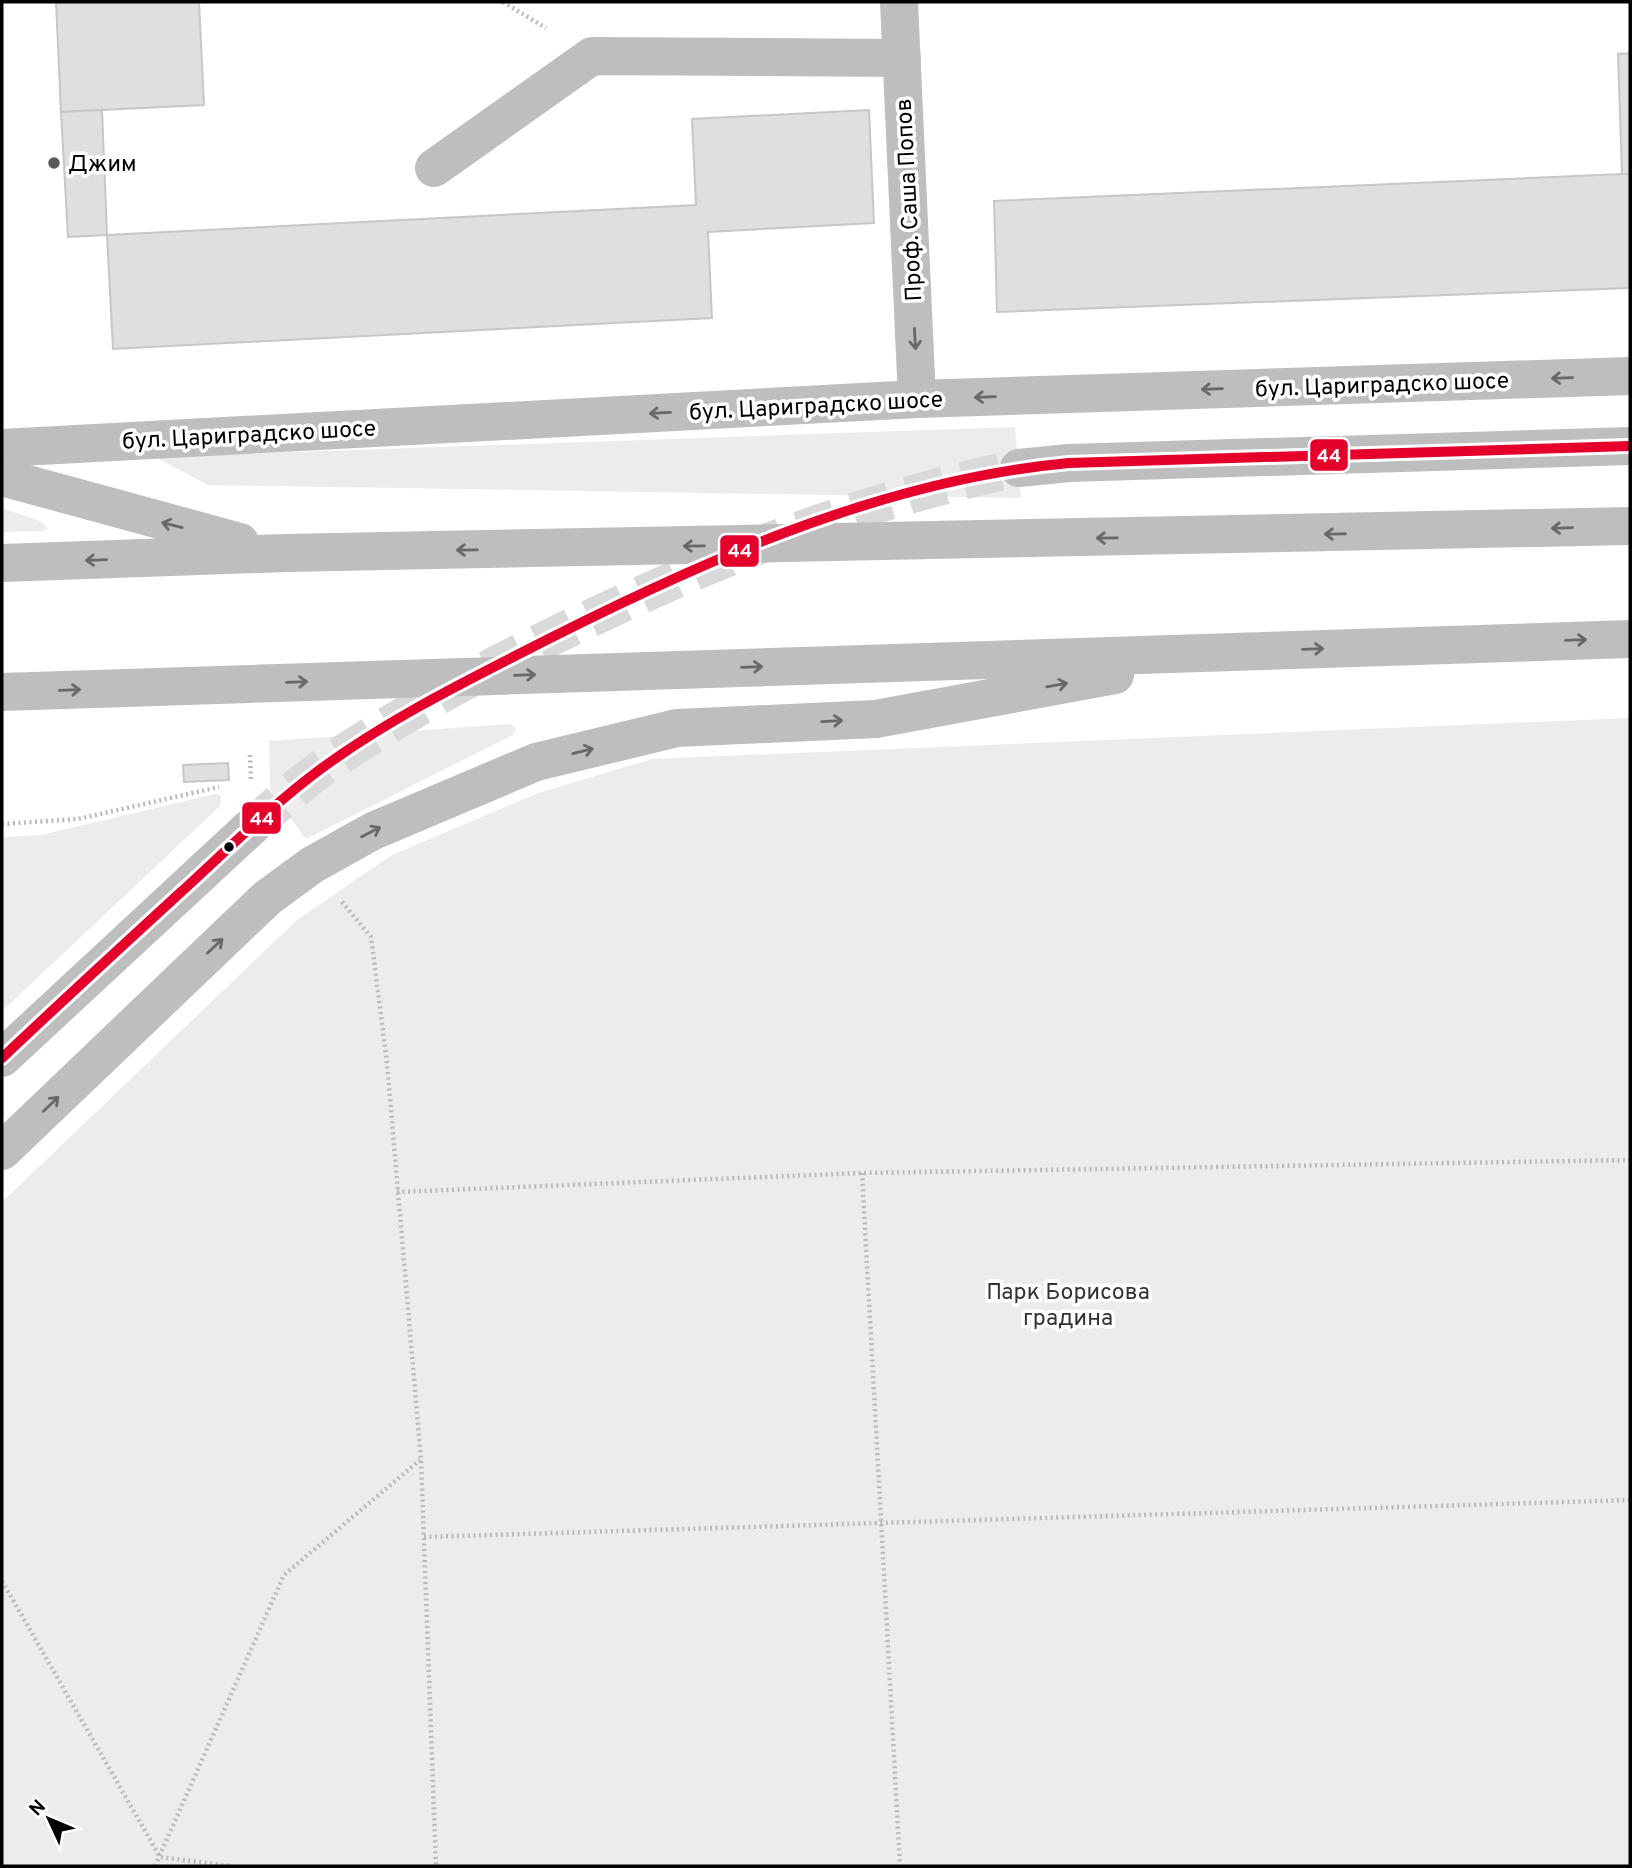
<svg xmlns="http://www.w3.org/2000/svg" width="1632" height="1868" font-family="Overpass,sans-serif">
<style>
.green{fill:#ececec}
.building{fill:#dfdfdf;stroke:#c7c7c7;stroke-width:2}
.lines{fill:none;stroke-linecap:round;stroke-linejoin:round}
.highway-tunnel{stroke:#d9d9d9;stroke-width:38;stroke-dasharray:38 19;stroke-linecap:butt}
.path{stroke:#b9b9b9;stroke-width:4.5;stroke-dasharray:2 3.5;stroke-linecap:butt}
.minor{stroke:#bebebe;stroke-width:38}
.highway{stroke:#bebebe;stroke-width:38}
.bus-1-casing{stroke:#fff;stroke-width:16}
.bus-1{stroke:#e4002b;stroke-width:10}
.oneway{stroke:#686868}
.poi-dot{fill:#595959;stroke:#fff;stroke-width:2.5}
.bus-dot{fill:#000;stroke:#fff;stroke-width:2.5}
.labels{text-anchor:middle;stroke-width:7;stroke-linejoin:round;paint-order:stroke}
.poi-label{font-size:23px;fill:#000;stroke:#fff;text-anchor:start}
.street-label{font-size:23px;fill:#000;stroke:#fff}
.park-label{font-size:23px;fill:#333;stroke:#fff}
.line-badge{stroke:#fff;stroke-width:2.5}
.badge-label{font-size:19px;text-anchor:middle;font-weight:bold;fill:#fff}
</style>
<rect width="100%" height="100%" fill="#fff"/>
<!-- green -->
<g class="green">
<polygon points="1015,427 1021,498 208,485 155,457"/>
<polygon points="2,508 40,521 48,528 43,531 2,532"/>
<polygon points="1630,718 1630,1866 2,1866 2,1202 297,920 392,855 538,793 652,759"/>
<polygon points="510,724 516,728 513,735 306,839 270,789 269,741"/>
<polygon points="215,794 221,796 220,806 2,1011 2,837 41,835"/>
</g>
<!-- building -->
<g class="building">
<polygon points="56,2 199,2 204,105 61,112"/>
<polygon points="1630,53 1630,174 1622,174 1618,54"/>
<polygon points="102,110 107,235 68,237 61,112"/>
<polygon points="869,110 874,223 708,232 712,318 113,349 107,235 696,205 692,119"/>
<polygon points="1622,174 1630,174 1630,288 997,312 994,201"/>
<polygon points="228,763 229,780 184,782 183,765"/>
</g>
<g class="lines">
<!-- highway-tunnel -->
<path class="highway-tunnel" d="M251,827c24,-20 48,-43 74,-61 83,-57 173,-104 264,-147 139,-66 279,-120 430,-151"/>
<!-- path -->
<g class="path">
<polyline points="503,2 546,28"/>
<polyline points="250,755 251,779"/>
<polyline points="2,824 78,819 219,787"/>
<polyline points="342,902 371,937 387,1063 421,1460 436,1866"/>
<polyline points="862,1173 900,1866"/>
<polyline points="397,1192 862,1173 1630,1160"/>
<polyline points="424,1537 1630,1500"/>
<polyline points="2,1581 160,1857 231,1866"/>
<polyline points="155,1866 284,1575 420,1460"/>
</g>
<!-- minor -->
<g class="minor">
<polyline points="899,2 917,399"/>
<polyline points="434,168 592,56 902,58"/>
<polyline points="2,448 917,399 1630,376"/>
</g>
<!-- highway -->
<g class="highway">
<polyline points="1019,468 1069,463 1630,446"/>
<polyline points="2,477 240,542"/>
<polyline points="2,563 286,553 1630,526"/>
<polyline points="2,692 1630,639"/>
<polyline points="2,1058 251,827"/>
<polyline points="2,1151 267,898 312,865 373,831 536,762 677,728 876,719 1115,675"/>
</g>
<defs>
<path id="bus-1" d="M2,1058c59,-56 119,-111 179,-166 46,-42 91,-87 141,-124 60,-44 128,-79 195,-113 171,-88 358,-174 552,-192l561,-17"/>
</defs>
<!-- bus-1 casing -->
<use href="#bus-1" class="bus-1-casing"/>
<!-- bus-1 -->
<use href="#bus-1" class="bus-1"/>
</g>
<!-- one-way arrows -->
<defs><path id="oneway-shaft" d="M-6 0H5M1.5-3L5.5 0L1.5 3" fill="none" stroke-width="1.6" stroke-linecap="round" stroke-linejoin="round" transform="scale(1.75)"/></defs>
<g class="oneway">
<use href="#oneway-shaft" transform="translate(915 339) rotate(87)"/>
<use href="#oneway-shaft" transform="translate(1562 378) rotate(178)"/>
<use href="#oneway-shaft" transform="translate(1212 389) rotate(178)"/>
<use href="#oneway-shaft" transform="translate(985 397) rotate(178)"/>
<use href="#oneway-shaft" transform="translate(660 413) rotate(177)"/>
<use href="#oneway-shaft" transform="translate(172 525) rotate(-166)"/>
<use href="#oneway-shaft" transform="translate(1562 528) rotate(178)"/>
<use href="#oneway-shaft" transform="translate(1335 534) rotate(179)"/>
<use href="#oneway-shaft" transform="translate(1107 538) rotate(179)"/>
<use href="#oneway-shaft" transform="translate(694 546) rotate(179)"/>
<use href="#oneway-shaft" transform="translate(467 550) rotate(179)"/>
<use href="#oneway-shaft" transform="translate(96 560) rotate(178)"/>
<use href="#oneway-shaft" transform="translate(1576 640) rotate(-2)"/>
<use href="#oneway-shaft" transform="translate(1313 649) rotate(-2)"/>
<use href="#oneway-shaft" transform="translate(752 667) rotate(-2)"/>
<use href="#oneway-shaft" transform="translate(525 675) rotate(-2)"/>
<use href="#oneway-shaft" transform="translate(297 682) rotate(-2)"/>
<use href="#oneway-shaft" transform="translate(1057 685) rotate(-10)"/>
<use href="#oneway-shaft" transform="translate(70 690) rotate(-2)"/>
<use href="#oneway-shaft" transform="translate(832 721) rotate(-3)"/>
<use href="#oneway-shaft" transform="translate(583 751) rotate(-14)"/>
<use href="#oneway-shaft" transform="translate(371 832) rotate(-27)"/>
<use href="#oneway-shaft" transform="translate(215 946) rotate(-43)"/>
<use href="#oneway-shaft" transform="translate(51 1104) rotate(-44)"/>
</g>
<!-- markers -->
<circle class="poi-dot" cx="54" cy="163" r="7"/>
<circle class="bus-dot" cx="229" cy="847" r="6"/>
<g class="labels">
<!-- poi labels -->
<g class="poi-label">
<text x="68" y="171">Джим</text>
</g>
<!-- street labels -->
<g class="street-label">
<text transform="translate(908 200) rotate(-93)" y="8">Проф. Саша Попов</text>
<text transform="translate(1382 384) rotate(-2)" y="8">бул. Цариградско шосе</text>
<text transform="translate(816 405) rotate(-3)" y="8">бул. Цариградско шосе</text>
<text transform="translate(249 434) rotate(-3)" y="8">бул. Цариградско шосе</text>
</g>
<!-- park labels -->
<g class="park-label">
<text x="1068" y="1299">Парк Борисова<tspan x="1068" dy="26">градина</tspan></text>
</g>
</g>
<g class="line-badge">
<rect x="1309" y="438" width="40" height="34" rx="7" fill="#e4002b"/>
<rect x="719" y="534" width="41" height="34" rx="7" fill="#e4002b"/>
<rect x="241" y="801" width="41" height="34" rx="7" fill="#e4002b"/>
</g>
<g class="badge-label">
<text x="1329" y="462">44</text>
<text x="740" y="557">44</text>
<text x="262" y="825">44</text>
</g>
<!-- border -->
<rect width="1632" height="1868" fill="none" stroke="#000000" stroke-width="7"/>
<!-- north arrow -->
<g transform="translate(49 1819) rotate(314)" stroke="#ffffff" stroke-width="5" paint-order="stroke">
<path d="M0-5L12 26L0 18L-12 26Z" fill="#000000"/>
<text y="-10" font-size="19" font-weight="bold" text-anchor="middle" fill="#000000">N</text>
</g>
</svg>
